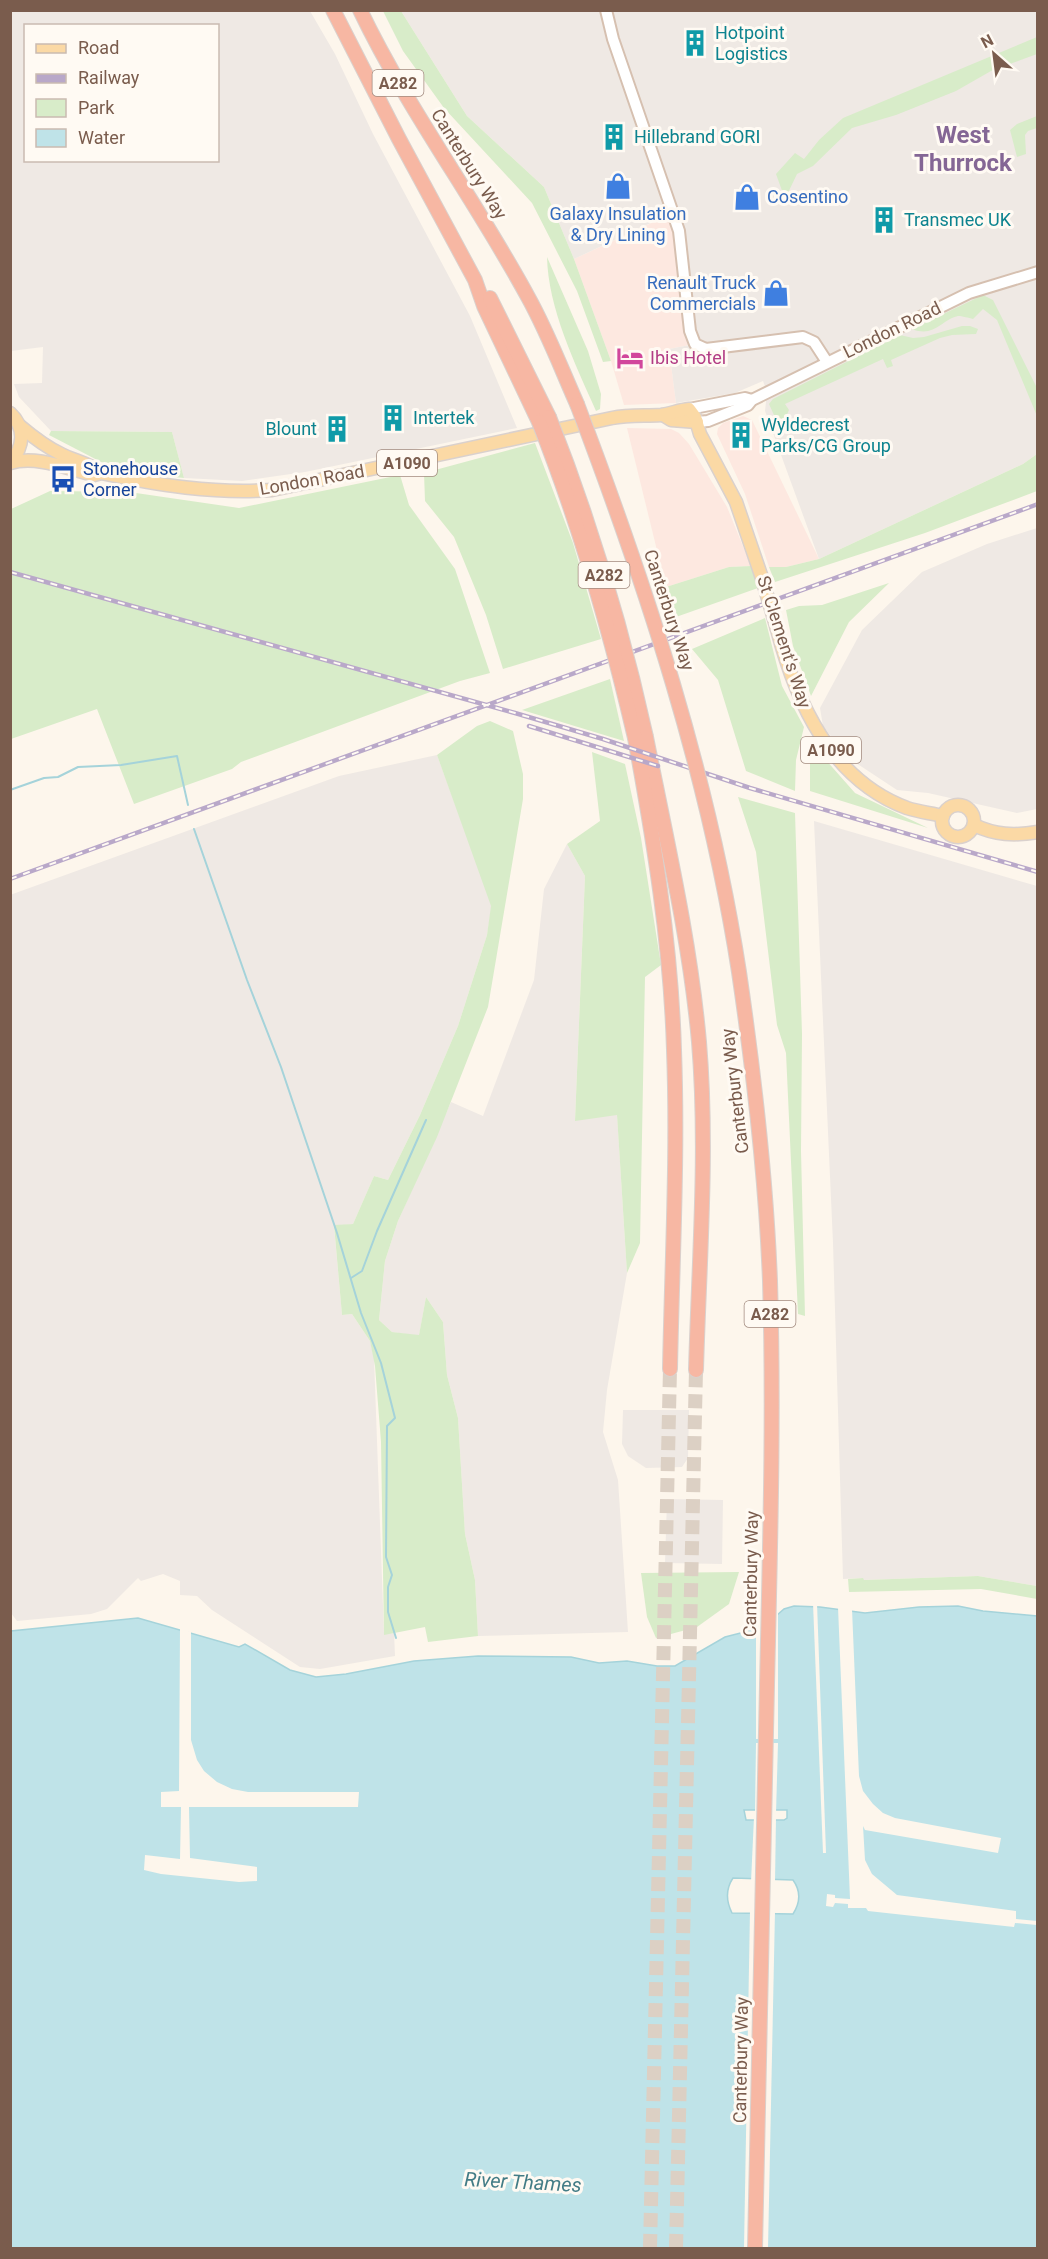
<svg xmlns="http://www.w3.org/2000/svg" width="1048" height="2259" font-family="Roboto,sans-serif">
<style>
.commercial{fill:#fde8e0}
.industrial{fill:#efe9e4;fill-rule:evenodd}
.green{fill:#d8ecc9}
.water{fill:#bfe3e8;stroke:#a5d3da;stroke-width:1.5;fill-rule:evenodd}
.pier{fill:#fdf6ec}
.lines{fill:none;stroke-linecap:round;stroke-linejoin:round}
.stream{stroke:#a5d3da;stroke-width:2}
.highway-tunnel{stroke:#dcd0c4;stroke-width:14;stroke-dasharray:14 7;stroke-linecap:butt}
.secondary-casing{stroke:#d6c0b0;stroke-width:14}
.primary-casing{stroke:#dad1cd;stroke-width:15}
.highway-casing{stroke:#dad1cd;stroke-width:16}
.secondary{stroke:#fff;stroke-width:10}
.primary{stroke:#fbd9a5;stroke-width:12}
.highway{stroke:#f7b7a3;stroke-width:14}
.rail-casing{stroke:#b9a8c9;stroke-width:4.5}
.rail{stroke:#fffaf3;stroke-width:2;stroke-dasharray:7;stroke-linecap:butt}
.primary-bridge-casing{stroke:#dad1cd;stroke-width:15;stroke-linecap:butt}
.highway-bridge-casing{stroke:#dad1cd;stroke-width:16;stroke-linecap:butt}
.primary-bridge{stroke:#fbd9a5;stroke-width:12}
.highway-bridge{stroke:#f7b7a3;stroke-width:14}
.labels{text-anchor:middle;stroke-width:6;stroke-linejoin:round;paint-order:stroke}
.shield{fill:#fffaf3;stroke:#a28b7f;stroke-width:1.5}
.shield-label{font-size:16px;font-weight:bold;fill:#7a5c4d}
.culture-label{font-size:18px;fill:#0d838f;stroke:#fffaf3;text-anchor:start}
.street-label{font-size:18px;fill:#7a5c4d;stroke:#fffaf3}
.shop-label{font-size:18px;fill:#366cbe;stroke:#fffaf3;text-anchor:start}
.hotel-label{font-size:18px;fill:#b23c85;stroke:#fffaf3;text-anchor:start}
.transit-label{font-size:18px;fill:#164399;stroke:#fffaf3;text-anchor:start}
.water-label{font-size:20px;font-style:italic;fill:#437c86;stroke:#fffaf3}
.district-label{font-size:24px;font-weight:bold;fill:#846695;stroke:#fffaf3}
</style>
<rect width="100%" height="100%" fill="#fdf6ec"/>
<!-- commercial -->
<g class="commercial">
<polygon points="673,213 695,344 669,349 676,403 624,405 611,361 574,259"/>
<polygon points="743,416 752,420 819,559 786,567 769,567 745,494 717,434 718,428 723,423"/>
<polygon points="627,428 671,429 679,433 689,444 727,507 751,566 729,567 666,587"/>
</g>
<!-- industrial -->
<g class="industrial">
<path d="M10,11h300l25,43 38,80 97,182 47,112 -212,44 -63,9 -58,-3 -12,-46 -121,-1 -32,-34 -5,-13 28,-1 1,-36 -32,4zM26,26h192v134h-192z"/>
<polygon points="401,11 1037,11 1037,454 1023,464 819,559 765,411 767,392 763,381 735,393 676,403 669,349 695,344 672,213 574,259 544,187 467,116"/>
<polygon points="1037,528 1037,809 1017,813 928,793 897,790 847,757 823,726 820,708 862,630 922,572 987,544"/>
<polygon points="437,755 492,905 487,935 458,1026 420,1115 388,1180 374,1176 353,1224 334,1226 342,1315 352,1314 370,1341 374,1358 384,1634 394,1633 395,1656 320,1669 300,1667 212,1610 197,1596 180,1595 180,1581 163,1574 141,1581 138,1578 107,1609 91,1614 17,1621 11,1613 10,895 339,776"/>
<polygon points="814,821 1037,886 1037,1586 978,1576 863,1580 863,1578 843,1579 833,1243"/>
<polygon points="567,844 585,876 575,1120 617,1114 627,1273 607,1390 603,1432 618,1480 628,1632 478,1636 475,1580 465,1534 458,1418 447,1375 443,1322 426,1297 419,1336 392,1332 379,1320 385,1261 398,1221 451,1102 483,1116 534,980 544,889"/>
<polygon points="623,1410 689,1410 688,1458 682,1467 646,1468 628,1456 622,1444"/>
<polygon points="667,1499 723,1500 722,1564 665,1563"/>
</g>
<!-- green -->
<g class="green">
<polygon points="383,11 401,11 467,116 544,187 574,259 611,361 603,362 577,291 532,203 444,108 403,51"/>
<polygon points="1037,37 1037,54 991,71 956,91 896,115 852,128 813,166 797,174 785,199 776,174 795,153 804,159 819,140 843,118"/>
<polygon points="1037,116 1037,128 1028,131 1025,135 1026,154 1017,157 1010,130 1017,124"/>
<path d="M547,257l41,94 13,43 -1,15 -4,2c-21,-47 -48,-103 -49,-154z"/>
<path d="M983,295l10,5 44,88v28l-40,-96 -14,-11 -10,10c-4,-1 -11,-3 -15,-3 -17,4 -24,22 -46,13z"/>
<polygon points="962,326 970,326 978,329 976,334 952,335 940,338 891,360 893,366 887,368 883,359 785,404 789,410 784,421 786,431 782,433 769,404 773,399 900,335 913,338 924,337"/>
<polygon points="51,431 172,432 184,478 155,475 155,472 147,471 144,474 103,463 49,435"/>
<polygon points="535,443 573,543 601,639 503,669 486,615 454,537 425,501 424,473"/>
<polygon points="1037,454 1037,491 925,533 775,582 769,567 786,567 819,559 1023,464"/>
<polygon points="400,475 409,505 455,569 490,673 460,681 241,762 232,769 134,804 97,709 11,739 11,509 50,491 129,492 239,508"/>
<polygon points="751,566 758,588 676,617 666,587 729,567"/>
<polygon points="889,583 849,622 811,696 793,646 786,610 799,606 822,605"/>
<polygon points="765,618 782,686 804,727 796,760 795,791 746,771 718,680 692,649"/>
<polygon points="610,679 624,741 522,710"/>
<polygon points="490,721 513,731 523,774 523,799 488,1007 437,1137 398,1221 385,1261 379,1320 392,1332 419,1335 426,1297 443,1322 447,1375 458,1418 465,1534 475,1580 478,1636 428,1642 425,1627 384,1635 381,1442 375,1366 370,1341 352,1314 342,1315 334,1225 353,1224 374,1176 388,1180 420,1115 458,1026 487,935 491,906 437,755 477,726"/>
<polygon points="810,742 855,793 928,828 810,791"/>
<polygon points="592,752 625,764 641,838 661,965 645,977 640,1243 627,1273 617,1115 575,1121 585,876 567,844 600,821"/>
<polygon points="738,797 795,813 802,1034 801,1151 805,1316 798,1314 786,1053 777,1025 756,852"/>
<polygon points="739,1572 729,1604 697,1627 656,1638 647,1617 641,1573"/>
<polygon points="978,1576 1037,1586 1037,1599 981,1589 849,1592 848,1579 863,1578 864,1580"/>
</g>
<!-- water -->
<path class="water" d="M794,1606l26,1 45,6 54,-6 39,-1 25,5 54,5v632h-1026v-617l127,-13 101,29 6,-3 45,26 26,7 30,-3 68,-13 64,-5 93,1 28,6 28,-2 30,5h18l50,-29 51,-13v-8l8,-7zM744,1810h43v8l-3,2h-38zM733,1878l60,2c8,11 7,23 0,34l-61,-1c-6,-12 -7,-23 1,-35z"/>
<!-- pier -->
<g class="pier">
<polygon points="813,1603 817,1603 826,1853 823,1853"/>
<polygon points="838,1607 852,1609 859,1776 863,1791 873,1804 883,1813 895,1818 1001,1838 998,1853 865,1830 863,1826 865,1860 872,1874 897,1895 1016,1911 1016,1919 1037,1921 1037,1925 1015,1923 1014,1927 868,1911 866,1908 848,1908 848,1904 835,1903 833,1907 826,1906 827,1894 835,1895 835,1898 850,1899"/>
<polygon points="778,1610 778,1739 756,1739 756,1625 773,1622 773,1614"/>
<polygon points="180,1628 191,1632 191,1740 197,1760 204,1771 217,1782 232,1789 248,1792 359,1792 358,1807 189,1807 190,1858 257,1867 257,1881 239,1882 161,1874 144,1870 145,1855 180,1859 181,1807 161,1807 161,1792 179,1791"/>
<polygon points="756,1743 778,1743 776,1813 755,1813"/>
<polygon points="754,1817 776,1817 775,1882 751,1882"/>
<polygon points="750,1911 775,1911 768,2248 744,2248"/>
</g>
<g class="lines">
<!-- stream -->
<g class="stream">
<polyline points="10,790 44,778 58,777 78,767 121,765 177,756 188,805"/>
<polyline points="194,829 247,980 281,1067 337,1233 361,1313 381,1363 395,1418 387,1426 386,1557 392,1575 388,1587 388,1612 396,1638"/>
<polyline points="351,1278 362,1271 377,1231 426,1120"/>
</g>
<!-- highway-tunnel -->
<g class="highway-tunnel">
<polyline points="650,2248 670,1369"/>
<polyline points="676,2248 696,1370"/>
</g>
<defs>
<g id="secondary">
<polyline points="606,10 613,39 679,231 690,331 695,344 706,349 803,337 814,342 827,362"/>
<polyline points="689,409 745,398 752,400"/>
<polyline points="697,422 708,421 748,405 752,400 969,293 1038,272"/>
</g>
<g id="primary">
<path d="M10,413c16,15 14,34 0,50"/>
<polyline points="663,415 671,420 697,422"/>
<path d="M20,426c13,11 26,21 41,28 13,7 29,9 40,19"/>
<path d="M10,463c27,-8 58,6 84,12l7,-2c57,12 112,21 171,17l340,-72c16,-3 32,-2 49,-3 9,-1 18,-5 28,-6l6,8 5,17 36,68 25,73"/>
<path d="M777,629c19,73 54,151 130,179 12,4 24,5 36,8"/>
<circle cx="958" cy="821" r="16"/>
<path d="M974,825c21,10 40,11 64,7"/>
</g>
<g id="highway">
<polyline points="333,10 399,139 475,280 484,306 539,422"/>
<path d="M360,10c48,100 115,189 168,287 19,34 33,71 49,107"/>
<polyline points="490,298 549,417"/>
<path d="M646,737c20,101 44,203 53,305 9,107 0,220 -3,328"/>
<path d="M635,738c19,103 36,207 39,312 4,106 -2,213 -4,319"/>
</g>
</defs>
<!-- secondary casing -->
<use href="#secondary" class="secondary-casing"/>
<!-- primary casing -->
<use href="#primary" class="primary-casing"/>
<!-- highway casing -->
<use href="#highway" class="highway-casing"/>
<!-- secondary -->
<use href="#secondary" class="secondary"/>
<!-- primary -->
<use href="#primary" class="primary"/>
<!-- highway -->
<use href="#highway" class="highway"/>
<defs>
<g id="rail">
<polyline points="10,572 515,713 603,739 750,788 1038,872"/>
<polyline points="529,726 658,766"/>
<polyline points="10,879 1038,504"/>
</g>
</defs>
<!-- rail casing -->
<use href="#rail" class="rail-casing"/>
<!-- rail -->
<use href="#rail" class="rail"/>
<defs>
<polyline id="primary-bridge" points="761,575 777,629"/>
<g id="highway-bridge">
<path d="M577,404c70,184 132,373 162,568 15,102 27,206 31,309 4,134 0,269 -3,404 -4,188 -8,376 -12,563"/>
<path d="M549,417c41,104 73,211 97,320"/>
<path d="M539,422c41,103 71,208 96,316"/>
</g>
</defs>
<!-- primary-bridge casing -->
<use href="#primary-bridge" class="primary-bridge-casing"/>
<!-- highway-bridge casing -->
<use href="#highway-bridge" class="highway-bridge-casing"/>
<!-- primary-bridge -->
<use href="#primary-bridge" class="primary-bridge"/>
<!-- highway-bridge -->
<use href="#highway-bridge" class="highway-bridge"/>
</g>
<!-- icons -->
<defs>
<symbol id="building-bare" viewBox="-9 -9 18 18"><path d="M-4-6H4V6H1V3H-1V6H-4ZM-2.5-4.3h1.7v1.8h-1.7ZM.8-4.3h1.7v1.8H.8ZM-2.5-1h1.7V.8h-1.7ZM.8-1h1.7V.8H.8Z" fill="#0f9aa8" stroke="#fffaf3" stroke-width="2.5" paint-order="stroke"/></symbol>
<symbol id="shop-bare" viewBox="-9 -9 18 18"><path d="M-5-2.5h2.3a2.7 3.5 0 0 1 5.4 0H5L5.5 6h-11ZM-1.5-2.5h3a1.5 2.3 0 0 0-3 0Z" fill="#3f7fe0" stroke="#fffaf3" stroke-width="2.5" paint-order="stroke"/></symbol>
<symbol id="hotel-bare" viewBox="-9 -9 18 18"><path d="M-6-4.5h1.5V1H6V5H4.5V3h-9V5H-6ZM-4 0a1.8 1.8 0 1 1 3.6 0ZM.5 0V-2.5h3Q6-2.5 6 0Z" fill="#d1479c" stroke="#fffaf3" stroke-width="2.5" paint-order="stroke"/></symbol>
<symbol id="bus-bare" viewBox="-9 -9 18 18"><path d="M-5-6H5V4H4V6H2V4H-2V6H-4V4H-5ZM-3.5-4V0h7V-4ZM-3.5 1.2v1.5H-2V1.2ZM2 1.2v1.5H3.5V1.2Z" fill="#1a4fb4" stroke="#fffaf3" stroke-width="2.5" paint-order="stroke"/></symbol>
</defs>
<g fill-rule="evenodd">
<use href="#building-bare" x="676" y="24" width="38" height="38"/>
<use href="#building-bare" x="595" y="118" width="38" height="38"/>
<use href="#shop-bare" x="599" y="167" width="38" height="38"/>
<use href="#shop-bare" x="728" y="178" width="38" height="38"/>
<use href="#building-bare" x="865" y="201" width="38" height="38"/>
<use href="#shop-bare" x="757" y="274" width="38" height="38"/>
<use href="#hotel-bare" x="611" y="339" width="38" height="38"/>
<use href="#building-bare" x="374" y="399" width="38" height="38"/>
<use href="#building-bare" x="318" y="410" width="38" height="38"/>
<use href="#building-bare" x="722" y="416" width="38" height="38"/>
<use href="#bus-bare" x="44" y="460" width="38" height="38"/>
</g>
<g class="labels">
<!-- shield labels -->
<g class="shield">
<rect x="372.5" y="70" width="51" height="26" rx="4.5"/>
<rect x="377" y="450" width="60" height="26" rx="4.5"/>
<rect x="578.5" y="562" width="51" height="26" rx="4.5"/>
<rect x="801" y="737" width="60" height="26" rx="4.5"/>
<rect x="744.5" y="1301" width="51" height="26" rx="4.5"/>
</g>
<g class="shield-label">
<text x="398" y="89">A282</text>
<text x="407" y="469">A1090</text>
<text x="604" y="581">A282</text>
<text x="831" y="756">A1090</text>
<text x="770" y="1320">A282</text>
</g>
<!-- culture labels -->
<g class="culture-label">
<text x="715" y="39">Hotpoint<tspan x="715" dy="21">Logistics</tspan></text>
<text x="634" y="143">Hillebrand GORI</text>
<text x="904" y="226">Transmec UK</text>
<text x="413" y="424">Intertek</text>
<text x="761" y="431">Wyldecrest<tspan x="761" dy="21">Parks/CG Group</tspan></text>
<text x="317" y="435" text-anchor="end">Blount</text>
</g>
<!-- street labels -->
<g class="street-label">
<text transform="translate(469 164) rotate(58)" y="6">Canterbury Way</text>
<text transform="translate(892 330) rotate(-26)" y="6">London Road</text>
<text transform="translate(312 480) rotate(-10)" y="6">London Road</text>
<text transform="translate(669 610) rotate(72)" y="6">Canterbury Way</text>
<text transform="translate(784 642) rotate(72)" y="6">St Clement's Way</text>
<text transform="translate(735 1091) rotate(-97)" y="6">Canterbury Way</text>
<text transform="translate(751 1574) rotate(-89)" y="6">Canterbury Way</text>
<text transform="translate(741 2060) rotate(-89)" y="6">Canterbury Way</text>
</g>
<!-- shop labels -->
<g class="shop-label">
<text x="767" y="203">Cosentino</text>
<text x="618" y="220" text-anchor="middle">Galaxy Insulation<tspan x="618" dy="21">&amp; Dry Lining</tspan></text>
<text x="756" y="289" text-anchor="end">Renault Truck<tspan x="756" dy="21">Commercials</tspan></text>
</g>
<!-- hotel labels -->
<g class="hotel-label">
<text x="650" y="364">Ibis Hotel</text>
</g>
<!-- transit labels -->
<g class="transit-label">
<text x="83" y="475">Stonehouse<tspan x="83" dy="21">Corner</tspan></text>
</g>
<!-- water labels -->
<g class="water-label">
<text transform="translate(523 2182) rotate(3)" y="7">River Thames</text>
</g>
<!-- district labels -->
<g class="district-label">
<text x="963" y="143">West<tspan x="963" dy="28">Thurrock</tspan></text>
</g>
</g>
<!-- border -->
<rect width="1048" height="2259" fill="none" stroke="#7a5c4d" stroke-width="24"/>
<!-- legend -->
<rect x="24" y="24" width="195" height="138" fill="#fffaf3" stroke="#cabbb1" stroke-width="1.5"/>
<rect x="36" y="44" width="30" height="9" fill="#fbd9a5" stroke="#cabbb1" stroke-width="1.5"/>
<text x="78" y="54" font-size="18" fill="#7a5c4d">Road</text>
<rect x="36" y="74" width="30" height="9" fill="#b9a8c9" stroke="#cabbb1" stroke-width="1.5"/>
<text x="78" y="84" font-size="18" fill="#7a5c4d">Railway</text>
<rect x="36" y="99" width="30" height="18" fill="#d8ecc9" stroke="#cabbb1" stroke-width="1.5"/>
<text x="78" y="114" font-size="18" fill="#7a5c4d">Park</text>
<rect x="36" y="129" width="30" height="18" fill="#bfe3e8" stroke="#cabbb1" stroke-width="1.5"/>
<text x="78" y="144" font-size="18" fill="#7a5c4d">Water</text>
<!-- north arrow -->
<g transform="translate(994 54) rotate(332)" stroke="#fffaf3" stroke-width="4.5" paint-order="stroke">
<path d="M0-4.5L10 22L0 15L-10 22Z" fill="#7a5c4d"/>
<text y="-9" font-size="16" font-weight="bold" text-anchor="middle" fill="#7a5c4d">N</text>
</g>
</svg>
